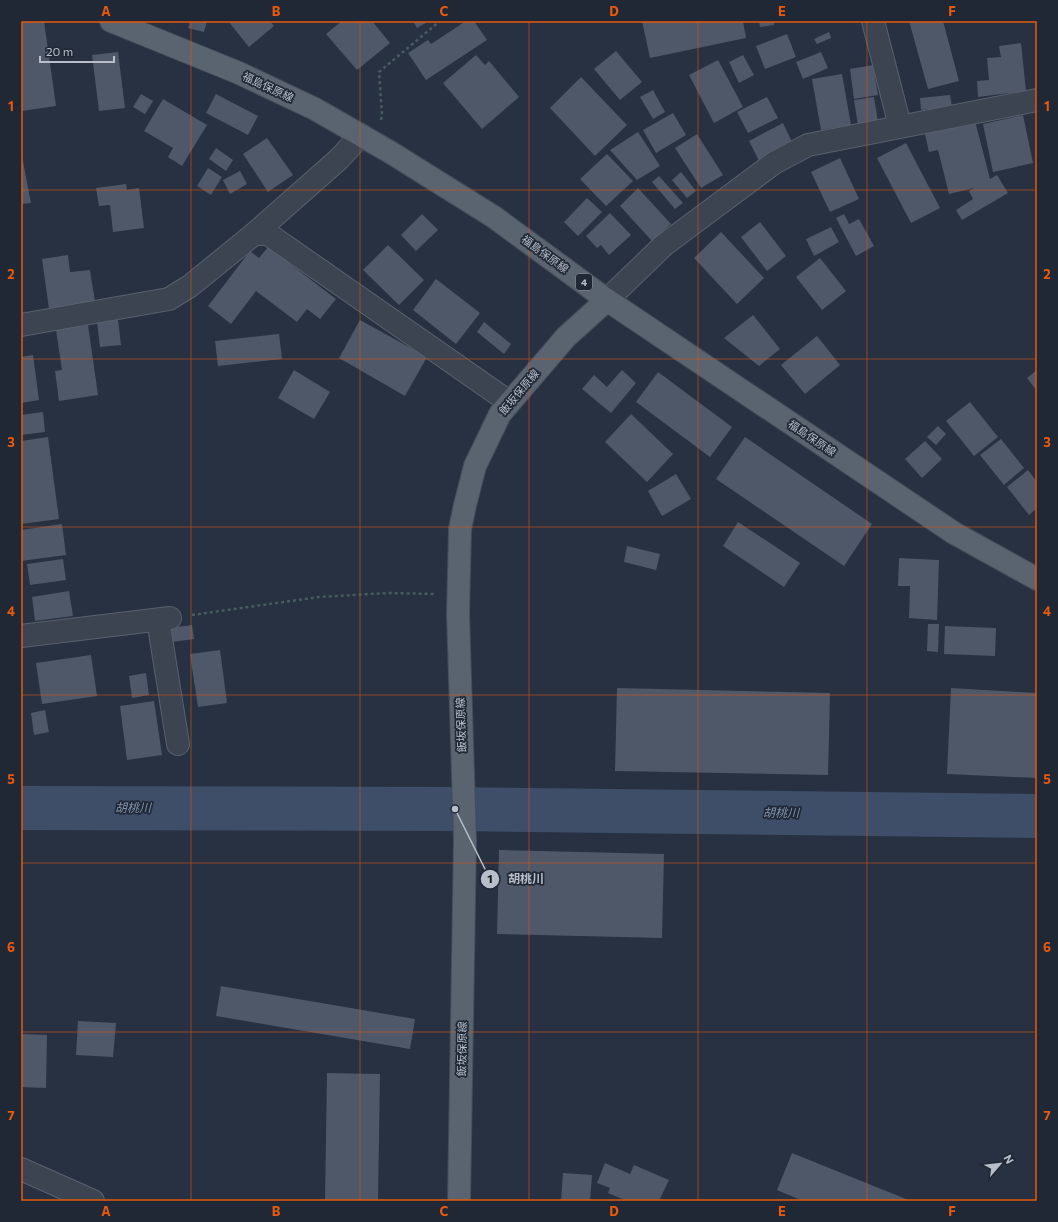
<svg xmlns="http://www.w3.org/2000/svg" width="1058" height="1222" font-family="Commissioner,'Noto Sans JP',sans-serif">
<style>
.lines{fill:none;stroke-linecap:round;stroke-linejoin:round}
.river{stroke:#3e4e69;stroke-width:44}
.building{fill:#4e5869}
.minor-casing{stroke:#59616e;stroke-width:24}
.major-casing{stroke:#454c5a;stroke-width:24}
.path{stroke:#485b5e;stroke-width:2.5;stroke-dasharray:3 3;stroke-linecap:butt}
.minor{stroke:#3b4450;stroke-width:22}
.major{stroke:#5a6370;stroke-width:22}
.grid{fill:none;stroke:#e8590c;stroke-width:1;stroke-opacity:0.55}
.labels{text-anchor:middle;stroke-width:3.5;stroke-linejoin:round;paint-order:stroke}
.shield{fill:#202836;stroke:#8a929e;stroke-width:1}
.shield-label{font-size:10px;font-weight:bold;fill:#b8bfcb}
.street-label{font-size:11px;fill:#b8bfcb;stroke:#202836}
.water-label{font-size:12px;font-style:italic;fill:#8194b1;stroke:#202836}
.leader{fill:none;stroke:#b8bfcb;stroke-width:1.5}
.callout-dot{fill:#b8bfcb;stroke:#202836;stroke-width:1.5}
.mark-label{font-size:12px;text-anchor:middle;font-weight:bold;fill:#111}
.callout-label{font-size:12px;text-anchor:middle;font-weight:bold;fill:#b8bfcb;stroke:#202836;stroke-width:3.5;stroke-linejoin:round;paint-order:stroke}
.neatline{fill:none;stroke:#e8590c;stroke-width:1.5}
.grid-label{font-size:13px;text-anchor:middle;font-weight:bold;fill:#e8590c}
</style>
<rect width="100%" height="100%" fill="#273141"/>
<g class="lines">
<!-- river -->
<polyline class="river" points="21,808 455,809 1037,816"/>
</g>
<!-- building -->
<g class="building">
<polygon points="21,21 44,21 56,106 22,111 21,100"/>
<polygon points="190,21 207,21 204,32 188,28"/>
<polygon points="228,21 270,21 274,26 249,47"/>
<polygon points="342,21 372,21 390,43 357,70 326,34"/>
<polygon points="413,21 429,21 417,28"/>
<polygon points="466,21 474,21 487,40 426,80 408,53 428,40 431,44"/>
<polygon points="642,21 743,21 746,38 650,58"/>
<polygon points="759,21 774,21 774,25 760,27"/>
<polygon points="909,21 943,21 959,81 928,89"/>
<polygon points="829,32 831,38 817,44 814,39"/>
<polygon points="787,34 796,57 765,69 756,46"/>
<polygon points="1021,43 1026,91 978,97 977,81 989,80 987,58 1001,57 999,46"/>
<polygon points="616,51 642,82 620,100 594,69"/>
<polygon points="118,52 125,108 99,111 92,55"/>
<polygon points="821,52 828,68 803,79 796,62"/>
<polygon points="476,55 485,65 489,61 519,97 482,129 443,83"/>
<polygon points="743,55 754,75 739,83 729,62"/>
<polygon points="718,60 743,107 714,123 689,75"/>
<polygon points="873,65 878,95 854,99 850,69"/>
<polygon points="842,74 851,125 821,130 812,79"/>
<polygon points="581,77 627,125 595,156 550,108"/>
<polygon points="653,90 665,112 653,119 640,97"/>
<polygon points="141,94 153,101 145,114 133,107"/>
<polygon points="216,94 258,116 248,135 206,113"/>
<polygon points="950,95 952,107 921,110 920,98"/>
<polygon points="767,97 778,118 748,133 737,112"/>
<polygon points="874,97 878,122 858,126 854,100"/>
<polygon points="163,99 207,125 182,166 168,157 173,148 144,131"/>
<polygon points="673,113 686,135 656,153 643,130"/>
<polygon points="1023,115 1033,163 993,172 983,124"/>
<polygon points="975,121 990,179 997,175 1008,193 962,220 956,210 973,199 969,191 974,188 949,194 938,150 929,152 925,134"/>
<polygon points="783,123 794,146 760,163 749,141"/>
<polygon points="638,132 660,166 637,180 610,150"/>
<polygon points="697,134 723,175 701,188 675,148"/>
<polygon points="267,138 293,175 268,192 243,154"/>
<polygon points="906,143 940,208 911,223 877,158"/>
<polygon points="216,148 233,160 226,171 209,159"/>
<polygon points="21,151 31,203 21,204"/>
<polygon points="607,154 633,181 606,206 580,179"/>
<polygon points="840,158 859,199 830,212 811,172"/>
<polygon points="208,168 222,177 211,195 197,186"/>
<polygon points="240,171 247,184 230,194 223,180"/>
<polygon points="681,172 696,191 687,198 672,180"/>
<polygon points="659,176 683,203 675,209 652,182"/>
<polygon points="126,184 127,190 139,188 144,228 113,232 110,205 99,206 96,188"/>
<polygon points="638,188 671,224 652,241 620,206"/>
<polygon points="587,198 602,212 578,236 564,222"/>
<polygon points="610,213 631,235 609,255 601,245 597,248 586,236"/>
<polygon points="422,214 438,230 416,251 401,235"/>
<polygon points="844,214 849,224 859,219 874,246 856,256 836,218"/>
<polygon points="760,222 786,256 767,271 741,237"/>
<polygon points="831,227 839,242 814,256 806,239"/>
<polygon points="721,232 764,278 737,304 694,258"/>
<polygon points="388,245 424,280 399,305 363,270"/>
<polygon points="268,247 336,299 320,319 307,309 297,322 256,291 231,324 208,306 250,251 259,258"/>
<polygon points="68,255 70,272 90,270 95,302 49,309 42,259"/>
<polygon points="820,258 846,291 822,310 796,277"/>
<polygon points="436,279 480,313 456,344 413,310"/>
<polygon points="753,315 780,349 759,366 724,338"/>
<polygon points="118,320 121,345 100,347 97,322"/>
<polygon points="360,320 427,357 405,396 339,358"/>
<polygon points="484,322 511,344 504,354 477,332"/>
<polygon points="88,325 98,395 59,401 55,371 62,370 56,330"/>
<polygon points="279,334 282,359 218,366 215,341"/>
<polygon points="817,336 840,365 805,394 781,365"/>
<polygon points="33,355 39,400 21,403 21,357"/>
<polygon points="294,370 330,392 314,419 278,398"/>
<polygon points="622,370 636,383 611,413 582,389 594,375 607,387"/>
<polygon points="1037,370 1037,391 1027,378"/>
<polygon points="658,372 732,427 710,457 636,402"/>
<polygon points="970,402 998,437 974,456 946,421"/>
<polygon points="43,412 45,432 21,435 21,415"/>
<polygon points="631,414 673,454 647,482 605,442"/>
<polygon points="938,426 946,434 936,445 927,437"/>
<polygon points="48,437 59,519 21,524 21,441"/>
<polygon points="745,437 872,524 844,566 716,479"/>
<polygon points="1001,439 1024,468 1004,485 980,455"/>
<polygon points="925,441 942,459 922,478 905,459"/>
<polygon points="1028,470 1037,482 1037,508 1029,515 1007,487"/>
<polygon points="676,474 691,499 662,516 648,491"/>
<polygon points="738,522 800,563 784,587 723,546"/>
<polygon points="62,524 66,555 21,561 21,530"/>
<polygon points="627,546 660,554 656,570 624,562"/>
<polygon points="899,558 939,560 937,620 909,618 910,586 898,586"/>
<polygon points="63,559 66,580 30,585 27,564"/>
<polygon points="69,591 73,616 35,621 32,597"/>
<polygon points="928,624 939,624 938,652 927,651"/>
<polygon points="192,625 194,639 172,642 170,628"/>
<polygon points="945,626 996,628 995,656 944,654"/>
<polygon points="220,650 227,703 198,707 190,654"/>
<polygon points="91,655 97,696 42,704 36,663"/>
<polygon points="146,673 149,695 132,698 129,676"/>
<polygon points="617,688 830,693 828,775 615,771"/>
<polygon points="951,688 1037,693 1037,778 947,774"/>
<polygon points="154,701 162,755 127,760 120,706"/>
<polygon points="45,710 49,732 34,735 31,713"/>
<polygon points="499,850 664,854 662,938 497,934"/>
<polygon points="221,986 415,1019 410,1049 216,1016"/>
<polygon points="78,1021 116,1023 113,1057 76,1055"/>
<polygon points="21,1034 47,1035 46,1088 21,1087"/>
<polygon points="327,1073 380,1074 378,1201 325,1201"/>
<polygon points="792,1153 911,1201 803,1201 777,1190"/>
<polygon points="605,1163 630,1174 634,1165 669,1180 659,1201 627,1201 608,1193 610,1188 597,1183"/>
<polygon points="563,1173 592,1175 590,1201 561,1201"/>
</g>
<g class="lines">
<defs>
<g id="minor">
<polyline points="873,21 900,126"/>
<polyline points="254,234 339,159 361,135"/>
<polyline points="607,300 664,245 774,163 808,145 1037,100"/>
<polyline points="21,325 169,299 190,286 254,234 268,234 509,402"/>
<polyline points="158,620 178,744"/>
<polyline points="21,636 170,618"/>
<polyline points="21,1169 93,1201"/>
</g>
<g id="major">
<polyline points="111,21 239,73 315,109 390,152 494,217 607,300 954,533 1037,579"/>
<polyline points="459,1201 465,839 458,614 460,529 465,505 475,466 500,414 566,337 607,300"/>
</g>
</defs>
<!-- minor casing -->
<use href="#minor" class="minor-casing"/>
<!-- major casing -->
<use href="#major" class="major-casing"/>
<!-- path -->
<g class="path">
<polyline points="381,120 382,115 379,72 440,21"/>
<polyline points="192,615 319,597 388,593 436,594"/>
</g>
<!-- minor -->
<use href="#minor" class="minor"/>
<!-- major -->
<use href="#major" class="major"/>
</g>
<!-- grid -->
<path class="grid" d="M191,21v1180M360,21v1180M529,21v1180M698,21v1180M867,21v1180M21,190h1016M21,359h1016M21,527h1016M21,695h1016M21,863h1016M21,1032h1016"/>
<g class="labels">
<!-- shield labels -->
<rect class="shield" x="576" y="274" width="16" height="16" rx="3"/>
<g class="shield-label">
<text x="584" y="286">4</text>
</g>
<!-- street labels -->
<g class="street-label">
<text transform="translate(268 87) rotate(25)" y="4">福島保原線</text>
<text transform="translate(545 254) rotate(36)" y="4">福島保原線</text>
<text transform="translate(519 392) rotate(-50)" y="4">飯坂保原線</text>
<text transform="translate(812 438) rotate(34)" y="4">福島保原線</text>
<text transform="translate(461 725) rotate(-92)" y="4">飯坂保原線</text>
<text transform="translate(462 1049) rotate(-89)" y="4">飯坂保原線</text>
</g>
<!-- water labels -->
<g class="water-label">
<text x="133" y="812">胡桃川</text>
<text transform="translate(781 813) rotate(1)" y="4">胡桃川</text>
</g>
</g>
<!-- callouts -->
<path class="leader" d="M455 809L490 879"/>
<g class="callout-dot">
<circle cx="455" cy="809" r="4"/>
<circle cx="490" cy="879" r="10"/>
</g>
<g class="mark-label">
<text x="490" y="883">1</text>
</g>
<g class="callout-label">
<text x="526" y="883">胡桃川</text>
</g>
<!-- border -->
<rect width="1058" height="1222" fill="none" stroke="#202836" stroke-width="44"/>
<!-- north arrow -->
<g transform="translate(1000 1164) rotate(62)" stroke="#202836" stroke-width="3" paint-order="stroke">
<path d="M0-3L7 15L0 10L-7 15Z" fill="#b8bfcb"/>
<text y="-6" font-size="11" font-weight="bold" text-anchor="middle" fill="#b8bfcb">N</text>
</g>
<!-- scale -->
<path d="M40 56v6h74v-6" fill="none" stroke="#b8bfcb" stroke-width="2"/>
<text x="46" y="56" font-size="12" fill="#b8bfcb" stroke="#202836" stroke-width="3" paint-order="stroke">20 m</text>
<rect x="22" y="22" width="1014" height="1178" class="neatline"/>
<g class="grid-label">
<text x="106" y="16">A</text>
<text x="276" y="16">B</text>
<text x="444" y="16">C</text>
<text x="614" y="16">D</text>
<text x="782" y="16">E</text>
<text x="952" y="16">F</text>
<text x="11" y="111">1</text>
<text x="1047" y="111">1</text>
<text x="11" y="279">2</text>
<text x="1047" y="279">2</text>
<text x="11" y="447">3</text>
<text x="1047" y="447">3</text>
<text x="11" y="616">4</text>
<text x="1047" y="616">4</text>
<text x="11" y="784">5</text>
<text x="1047" y="784">5</text>
<text x="11" y="952">6</text>
<text x="1047" y="952">6</text>
<text x="11" y="1120">7</text>
<text x="1047" y="1120">7</text>
<text x="106" y="1216">A</text>
<text x="276" y="1216">B</text>
<text x="444" y="1216">C</text>
<text x="614" y="1216">D</text>
<text x="782" y="1216">E</text>
<text x="952" y="1216">F</text>
</g>
</svg>
